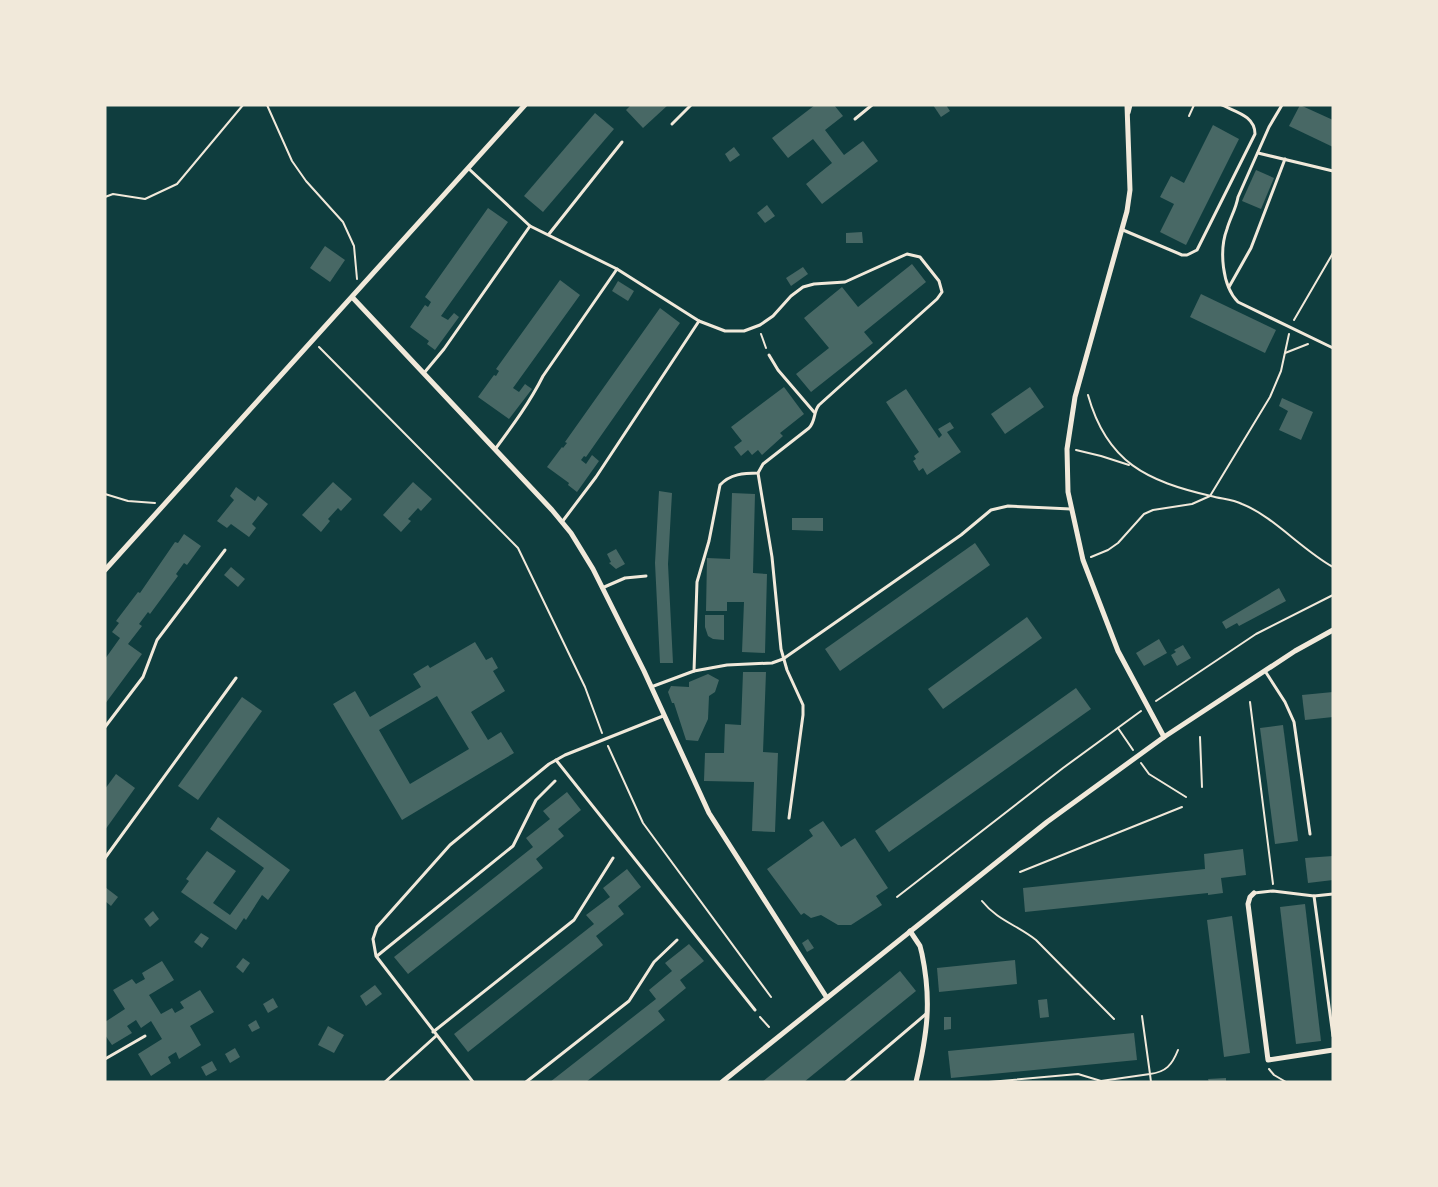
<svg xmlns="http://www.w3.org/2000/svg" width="1438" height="1187" font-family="'Sofia Sans Condensed',sans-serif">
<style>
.building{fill:#486865;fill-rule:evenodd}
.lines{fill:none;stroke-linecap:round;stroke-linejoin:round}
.path{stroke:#f1e9da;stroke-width:2}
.service{stroke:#f1e9da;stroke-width:3}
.minor{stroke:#f1e9da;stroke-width:5}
</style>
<rect width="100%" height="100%" fill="#0f3d3e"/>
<!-- building -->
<g class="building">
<polygon points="631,105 668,105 643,128 626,110"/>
<polygon points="815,105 834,105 843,116 825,130 844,155 863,141 878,161 822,204 806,184 832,163 813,139 788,158 772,138"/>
<polygon points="933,105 946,105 950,111 941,117"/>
<polygon points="1300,105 1333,120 1333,147 1289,126"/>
<polygon points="595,113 614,129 543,212 524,196"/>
<polygon points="1213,125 1239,139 1186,245 1160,232 1174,204 1160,197 1171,176 1184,183"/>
<polygon points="734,147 740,155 730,162 725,154"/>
<polygon points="1256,170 1274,178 1261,209 1242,201"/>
<polygon points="767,205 775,216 765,223 757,213"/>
<polygon points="488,208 508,222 441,316 448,320 454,313 459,317 435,350 427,344 429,341 410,327 425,305 428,307 431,302 425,297"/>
<polygon points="862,232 863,243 846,243 846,233"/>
<polygon points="325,246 345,260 330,282 310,268"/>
<polygon points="912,264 926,282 864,332 873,343 811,392 796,374 829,348 804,318 842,287 858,307"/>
<polygon points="803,267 808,274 791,286 786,278"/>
<polygon points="560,280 580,295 513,388 519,392 525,384 532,389 509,419 478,397 494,375 496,376 499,371 496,369"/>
<polygon points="618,281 634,291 628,301 612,291"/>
<polygon points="1201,294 1276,330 1265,353 1190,317"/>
<polygon points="660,308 680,323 586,457 584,456 581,460 586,464 592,455 599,461 577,492 568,485 569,483 547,467 562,447 563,448 567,443 565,442"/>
<polygon points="784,387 804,414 780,433 783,436 762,455 758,450 752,455 748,450 741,456 734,447 742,441 731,427"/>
<polygon points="1030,387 1044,407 1005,434 991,414"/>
<polygon points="906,389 939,438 942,435 938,429 950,422 954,428 947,432 961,452 927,475 923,468 919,471 913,461 916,459 914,456 919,452 886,402"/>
<polygon points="1282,398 1313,412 1301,440 1279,430 1288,411 1279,406"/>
<polygon points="333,482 352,499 341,511 338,508 328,519 330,521 321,532 302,515"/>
<polygon points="413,482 432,499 421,511 418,508 408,519 411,521 401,532 383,515"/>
<polygon points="236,487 255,501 258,496 268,504 252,524 256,528 249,537 231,524 227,528 217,521 234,500 230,496"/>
<polygon points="659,491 672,493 668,564 673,663 660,663 655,563"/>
<polygon points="732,493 755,494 753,573 767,574 765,653 742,652 744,602 727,602 727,611 706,611 707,558 730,559"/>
<polygon points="792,518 823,518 823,531 792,530"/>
<polygon points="184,534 201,546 187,565 184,563 176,574 178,576 150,614 148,612 139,624 142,626 128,644 142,654 105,704 105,659 120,638 112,632 119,623 116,621 138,592 140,593 175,542 178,543"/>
<polygon points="975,543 990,565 840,671 825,649"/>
<polygon points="616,549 625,564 616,569 609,563 611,562 607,554"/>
<polygon points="231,567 245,579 238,587 224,575"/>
<polygon points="1279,588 1286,601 1239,626 1237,623 1226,629 1222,622"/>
<polygon points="705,615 724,615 724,640 713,639 708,636 705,627"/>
<polygon points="1027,617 1042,638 943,709 928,689"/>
<polygon points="1159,639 1167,653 1144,666 1136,653"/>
<path d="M475,642l11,18 6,-3 6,11 -5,3 12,20 -34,21 17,28 13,-8 13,21 -112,67 -69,-116 22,-13 15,26 51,-30 -8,-13 15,-9 2,3zM437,696l32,53 -59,35 -31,-54z"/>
<polygon points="1183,645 1191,658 1177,666 1171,655 1176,652 1174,650"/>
<polygon points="743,672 766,672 763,752 778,753 775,832 752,831 754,782 704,781 705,753 724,753 725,724 741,725"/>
<polygon points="708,674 719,680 715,692 709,696 708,719 698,741 686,740 674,703 672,703 668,692 671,686 689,687 689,682"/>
<polygon points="1076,688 1091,709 889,852 875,831"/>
<polygon points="1333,692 1333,717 1305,720 1302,695"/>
<polygon points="242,697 262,711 198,800 178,786"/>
<polygon points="1283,725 1298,841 1275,844 1260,728"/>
<polygon points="116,774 135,788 105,830 105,789"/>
<polygon points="567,792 581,810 558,829 564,836 536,859 543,868 408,974 394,957 533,847 526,838 550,819 543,811"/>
<polygon points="218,817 290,870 268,900 262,895 246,920 244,918 236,930 181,892 189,881 186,879 207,851 236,871 213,903 230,915 264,868 210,829"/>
<polygon points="823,821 841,847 855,838 888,888 876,896 882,905 851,925 838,925 821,915 811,918 804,913 801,915 767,869 813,836 809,830"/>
<polygon points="1243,849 1246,875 1221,878 1223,893 1208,895 1208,893 1025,912 1023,888 1205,869 1204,854"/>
<polygon points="1333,856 1333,880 1308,883 1305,858"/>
<polygon points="627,869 641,887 618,906 624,914 596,936 603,945 468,1052 454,1034 594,924 586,915 610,897 603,888"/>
<polygon points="105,887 118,897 111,906 105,901"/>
<polygon points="1305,904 1321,1041 1296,1044 1280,907"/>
<polygon points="153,911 159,919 150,927 144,919"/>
<polygon points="1232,916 1250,1053 1224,1057 1207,920"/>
<polygon points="201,933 209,938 202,948 194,942"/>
<polygon points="808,939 814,948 807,952 802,943"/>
<polygon points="689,944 704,961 680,980 686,988 658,1011 665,1020 586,1082 550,1082 656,999 649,990 672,971 665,963"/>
<polygon points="243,958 250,963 243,973 236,967"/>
<polygon points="1015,960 1017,984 939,992 937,968"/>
<polygon points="162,961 174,980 149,995 161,1014 172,1008 175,1013 184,1008 180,1002 200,990 214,1012 190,1026 201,1045 179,1059 176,1052 168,1057 171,1063 151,1076 138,1054 162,1039 151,1021 141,1028 136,1020 127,1026 132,1033 112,1045 105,1035 105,1022 125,1009 113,990 132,979 136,984 145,979 142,973"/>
<polygon points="900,971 916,991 804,1082 762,1082"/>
<polygon points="375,985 382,994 366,1006 360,996"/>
<polygon points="273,998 278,1007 268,1013 263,1004"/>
<polygon points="1047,999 1049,1017 1040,1018 1038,1000"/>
<polygon points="944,1017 951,1017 951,1029 944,1030"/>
<polygon points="256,1020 260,1028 252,1032 248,1025"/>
<polygon points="328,1026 344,1035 334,1053 318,1045"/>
<polygon points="1134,1033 1137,1060 951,1078 948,1051"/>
<polygon points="235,1048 240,1057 230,1063 225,1054"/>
<polygon points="212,1061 217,1070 206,1076 201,1067"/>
<polygon points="1226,1078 1226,1082 1209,1082 1208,1079"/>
</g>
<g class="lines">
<!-- path -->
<g class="path">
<polyline points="267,105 292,161 306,181 343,222 354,246 357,279"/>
<polyline points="1189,116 1194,105"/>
<polyline points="105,197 113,194 145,199 177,184 243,105"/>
<polyline points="1294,320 1333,253"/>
<polyline points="761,334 766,348"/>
<polyline points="319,347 518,548 585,687 602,733"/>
<polyline points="1285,353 1308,344"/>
<path d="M1088,395c19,68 59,86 123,101 10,3 21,3 31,8 31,12 60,46 91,63"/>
<polyline points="1076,450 1101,456 1129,465"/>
<polyline points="105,494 128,501 155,503"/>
<polyline points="1091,557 1108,550 1118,543 1144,514 1153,510 1192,504 1210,496 1270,397 1281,371 1289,334"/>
<polyline points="1156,701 1256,634 1333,595"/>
<polyline points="1250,702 1273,884"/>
<polyline points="1118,728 1133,750"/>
<polyline points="1200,737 1202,787"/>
<polyline points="608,746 643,823 771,997"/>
<polyline points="1141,763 1149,774 1186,797"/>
<polyline points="1020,872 1182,807"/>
<polyline points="897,897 1063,768 1141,711"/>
<path d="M982,901c15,19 35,24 54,39l78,79"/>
<polyline points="760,1017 769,1027"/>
<polyline points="1269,1069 1274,1075 1286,1082"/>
<polyline points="989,1082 1078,1074 1101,1081 1150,1074 1142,1016"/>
<path d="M1151,1082l-1,-8c16,-2 22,-9 28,-24"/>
</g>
<!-- service -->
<g class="service">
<path d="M1282,105l-13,22 -31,70c-2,12 -8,21 -11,32 -8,21 -5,57 11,73l95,46"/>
<polyline points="1129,113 1131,105"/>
<polyline points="855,119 872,105"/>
<polyline points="672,124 691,105"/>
<polyline points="1258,153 1333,171"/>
<path d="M469,169l61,57 87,43 82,52 26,10h19l16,-6 13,-9 18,-20 12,-9 11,-3 31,-2 62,-28 13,3 19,24 3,11 -5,7 -118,106c-6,7 -3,16 -10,23l-46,36 -5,9c-14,0 -28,1 -38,12l-11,56 -12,41 -3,89 -43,16"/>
<path d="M1123,230l59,25h5l10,-5 58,-116c0,-18 -19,-22 -33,-29"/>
<polyline points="549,234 622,142"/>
<polyline points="1229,287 1251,248 1285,159"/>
<polyline points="769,355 778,370 814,412"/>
<polyline points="424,373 444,349 530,226"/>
<path d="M496,448c17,-23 34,-46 47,-72l74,-107"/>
<polyline points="758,473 772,557 781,649 787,670 803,705 803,715 789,818"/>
<polyline points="562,522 596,477 699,321"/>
<polyline points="602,588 625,578 646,576"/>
<polyline points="694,671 727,665 772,663 783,659 961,535 991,510 1008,506 1071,509"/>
<polyline points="1265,671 1285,702 1294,722 1310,834"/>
<polyline points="105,727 143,677 157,640 225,550"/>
<polyline points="556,760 755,1010"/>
<polyline points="105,858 236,678"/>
<polyline points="1254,893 1273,891 1314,896 1333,1036"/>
<polyline points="1314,896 1333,894"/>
<polyline points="377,956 513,846 536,800 555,781"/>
<polyline points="433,1032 574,920 613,858"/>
<polyline points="105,1059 145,1036"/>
<polyline points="385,1082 436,1036"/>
<polyline points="473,1082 376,956 373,939 377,927 450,845 549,764 565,755 663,716"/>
<polyline points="526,1082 629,1001 654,962 677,940"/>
<polyline points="846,1082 926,1014"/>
</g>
<!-- minor -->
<g class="minor">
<polyline points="1127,105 1130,190 1127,211 1075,397 1067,449 1068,492 1083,560 1118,651 1164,737"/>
<polyline points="353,298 552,510 571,533 593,569 644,671 709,813 827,998"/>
<polyline points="105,570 525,105"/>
<polyline points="1254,893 1250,897 1248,904 1268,1060 1333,1050"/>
<path d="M910,931l10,15 2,8c10,48 5,81 -6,128"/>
<polyline points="722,1082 1047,822 1164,737 1295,651 1333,630"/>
</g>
</g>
<!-- border -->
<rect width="1438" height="1187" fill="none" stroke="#f1e9da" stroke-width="213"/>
</svg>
